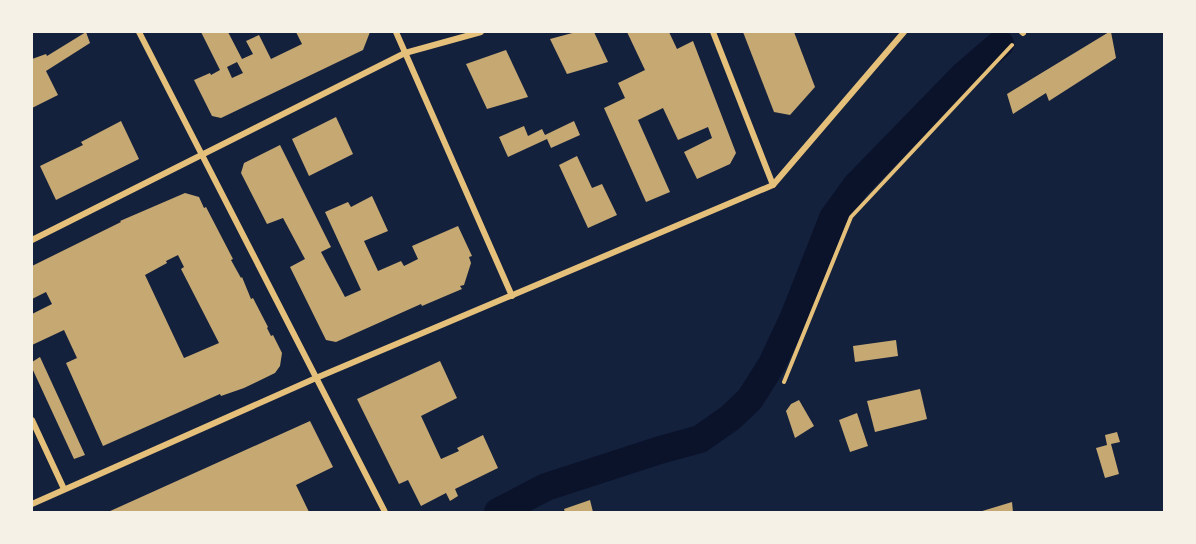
<svg xmlns="http://www.w3.org/2000/svg" width="1196" height="544" font-family="'Fira Sans',sans-serif">
<style>
.lines{fill:none;stroke-linecap:round;stroke-linejoin:round}
.canal{stroke:#0b132b;stroke-width:28}
.building{fill:#c6a872;fill-rule:evenodd}
.path{stroke:#e5c07b;stroke-width:4}
.minor{stroke:#e5c07b;stroke-width:6}
</style>
<rect width="100%" height="100%" fill="#14213d"/>
<g class="lines">
<!-- canal -->
<polyline class="canal" points="498,512 546,487 660,450 700,439 730,418 750,399 772,364 794,317 833,218 856,186 964,75 1000,44"/>
</g>
<!-- building -->
<g class="building">
<polygon points="86,32 90,43 46,71 58,95 32,108 32,59 46,54 47,56"/>
<path d="M201,32h27l14,27 11,-5 -7,-13 13,-6 12,24 31,-15 -6,-12h74l-7,18 -142,68 -9,-2 -18,-36 16,-7 1,2 9,-5zM237,62l6,11 -11,5 -5,-11z"/>
<polygon points="576,32 594,32 608,62 567,74 550,39"/>
<polygon points="627,32 669,32 677,49 693,41 736,153 730,164 697,179 684,152 712,138 708,127 678,140 663,108 638,120 670,192 646,202 604,108 625,98 618,83 645,70"/>
<polygon points="743,32 794,32 815,87 790,115 774,112"/>
<polygon points="1109,32 1111,32 1116,58 1049,101 1046,93 1013,114 1007,94"/>
<polygon points="506,50 528,97 487,109 466,64"/>
<polygon points="336,117 353,154 309,176 292,139"/>
<polygon points="121,121 139,159 56,200 40,166 83,145 81,142"/>
<polygon points="574,121 580,135 551,148 547,139 508,157 499,137 524,126 528,136 542,129 545,135"/>
<polygon points="280,145 331,247 321,252 345,297 361,290 325,212 348,202 351,207 372,196 388,231 364,241 378,271 401,261 404,266 418,259 412,246 458,226 472,256 469,257 471,263 464,285 460,286 462,289 422,306 421,304 336,342 326,340 290,267 305,259 283,218 267,224 241,173 244,163"/>
<polygon points="577,156 592,188 602,184 617,215 588,228 559,165"/>
<path d="M185,193l14,4 5,11 2,-1 27,52 -2,1 10,18 1,-1 9,22 2,-1 15,29 -1,1 4,8 2,-1 9,18 -2,13 -5,7 -31,15 -23,8 -1,-2 -117,52 -37,-83 11,-5 -13,-28 -32,15v-31l20,-10 -6,-12 -14,7v-33l89,-44 -1,-1zM178,255l6,12 -3,2 38,74 -35,15 -39,-83 22,-12 -1,-2z"/>
<polygon points="896,340 898,356 855,362 853,346"/>
<polygon points="40,357 85,455 74,459 32,368 32,362"/>
<polygon points="440,361 457,398 421,416 441,459 459,451 457,448 483,435 498,468 455,489 458,496 450,501 446,493 421,506 408,480 399,484 357,399"/>
<polygon points="920,389 927,419 875,432 867,401"/>
<polygon points="799,400 814,426 795,438 786,411 791,404"/>
<polygon points="857,413 868,446 850,452 839,420"/>
<polygon points="310,421 333,467 296,485 309,512 108,512"/>
<polygon points="1117,432 1120,442 1111,444 1119,474 1105,478 1096,448 1107,445 1105,435"/>
<polygon points="590,500 593,512 565,512 564,509"/>
<polygon points="1012,502 1013,512 979,512"/>
</g>
<g class="lines">
<!-- path -->
<polyline class="path" points="784,382 851,217 1012,45"/>
<!-- minor -->
<g class="minor">
<polyline points="139,32 385,512"/>
<polyline points="396,32 512,296"/>
<polyline points="713,32 773,185"/>
<polyline points="1022,32 1023,33"/>
<polyline points="32,240 405,53 481,32"/>
<polyline points="32,420 64,489"/>
<polyline points="32,504 316,378 773,185 904,32"/>
</g>
</g>
<!-- border -->
<rect width="1196" height="544" fill="none" stroke="#f6f1e7" stroke-width="66"/>
</svg>
